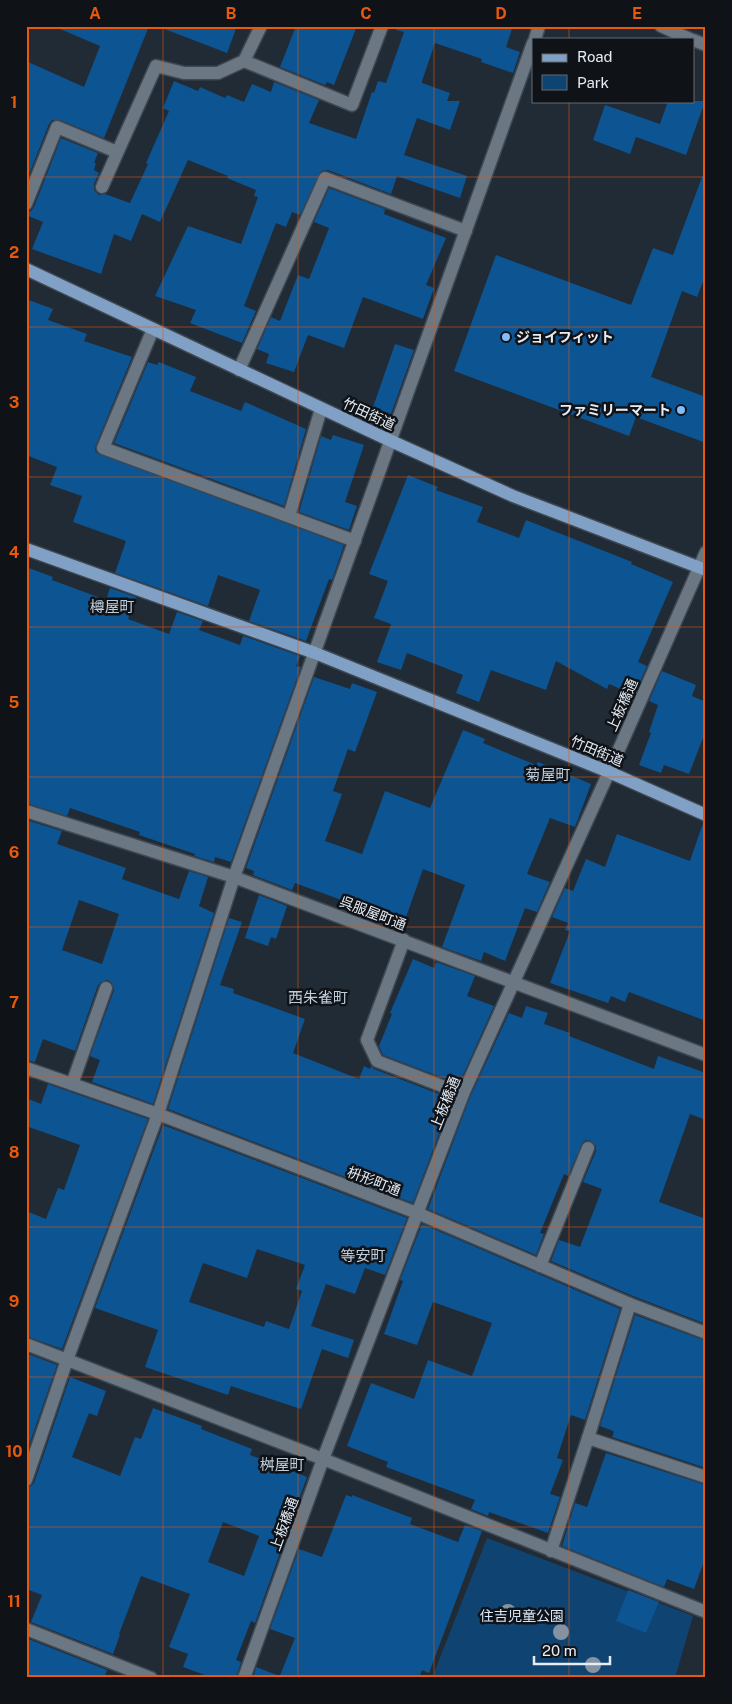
<svg xmlns="http://www.w3.org/2000/svg" width="732" height="1704" font-family="'Public Sans','Noto Sans JP',sans-serif">
<style>
.green{fill:#0f4372}
.building{fill:#0c5492;fill-rule:evenodd}
.lines{fill:none;stroke-linecap:round;stroke-linejoin:round}
.minor-casing{stroke:#3f4851;stroke-width:15}
.major-casing{stroke:#3f4851;stroke-width:15}
.minor{stroke:#6c7784;stroke-width:12}
.major{stroke:#80a0c5;stroke-width:12}
.tree{fill:#8592a1}
.grid{fill:none;stroke:#e8590c;stroke-width:1;stroke-opacity:0.55}
.poi-dot{fill:#82bcfa;stroke:#0f1318;stroke-width:2}
.labels{text-anchor:middle;stroke-width:5;stroke-linejoin:round;paint-order:stroke}
.poi-label{font-size:14px;font-weight:bold;fill:#e6ecf4;stroke:#0f1318;text-anchor:start}
.street-label{font-size:14px;fill:#e6ecf4;stroke:#0f1318}
.park-label{font-size:14px;fill:#d6e6f8;stroke:#0f1318}
.neighbourhood-label{font-size:15px;fill:#c0cddb;stroke:#0f1318}
.neatline{fill:none;stroke:#e8590c;stroke-width:2}
.grid-label{font-size:16px;text-anchor:middle;font-weight:bold;fill:#e8590c}
</style>
<rect width="100%" height="100%" fill="#212b36"/>
<!-- green -->
<polygon class="green" points="487,1538 693,1616 675,1678 432,1678"/>
<!-- building -->
<g class="building">
<polygon points="53,26 149,26 104,138 60,120 52,120 49,124 26,182 26,61 84,87 100,46"/>
<polygon points="163,26 237,26 227,53 162,28"/>
<polygon points="296,26 357,26 334,85 327,82 325,85 280,67"/>
<polygon points="396,26 513,26 506,47 520,52 513,73 481,62 482,59 435,43 422,81 422,83 450,93 447,101 460,101 450,130 417,118 404,155 467,176 460,198 397,176 391,194 328,170 321,171 300,215 292,212 286,227 276,223 244,306 256,311 242,343 190,323 196,310 155,296 188,226 241,244 258,197 254,196 256,190 227,178 228,176 188,160 160,222 142,214 131,241 114,234 101,274 32,249 43,222 26,215 26,212 31,211 34,207 61,138 98,153 94,163 96,163 94,170 99,173 94,184 94,190 99,195 105,194 130,203 148,164 146,163 169,111 163,108 174,81 198,91 200,87 225,98 227,95 244,102 252,84 271,92 274,82 319,100 309,123 356,139 372,92 374,93 378,81 386,83 404,32 396,30"/>
<polygon points="668,101 705,101 686,155 636,137 630,154 593,140 605,105 660,124"/>
<polygon points="704,172 706,173 706,274 697,297 682,291 651,377 706,397 706,443 636,417 629,436 454,371 496,255 631,305 653,248 673,255"/>
<polygon points="329,188 385,209 384,214 446,238 426,285 434,288 423,319 363,297 344,348 308,335 294,372 266,363 269,354 257,349 271,317 280,321 298,275 309,279 329,228 314,222"/>
<polygon points="26,299 53,309 48,320 87,334 84,341 132,357 96,445 95,450 97,453 344,545 332,580 329,579 306,641 249,621 260,590 218,575 208,606 115,573 126,541 73,522 82,496 50,485 57,467 26,455"/>
<polygon points="395,344 414,350 391,414 373,407"/>
<polygon points="148,362 157,365 159,362 196,377 190,391 241,411 245,402 306,429 284,506 114,443"/>
<polygon points="333,435 364,445 345,502 357,506 349,530 299,512 321,436 331,440"/>
<polygon points="408,475 438,487 436,490 483,507 477,522 519,538 526,520 632,562 631,564 673,582 638,662 647,666 634,695 609,684 607,689 556,661 546,690 491,670 479,702 456,693 463,675 407,653 401,670 377,662 391,624 374,618 388,581 369,574"/>
<polygon points="26,567 53,577 52,580 106,600 110,588 136,597 128,619 169,634 177,612 203,621 199,630 240,645 243,636 300,656 296,666 301,667 231,862 215,857 214,862 194,856 195,854 139,835 140,832 70,808 67,816 26,803"/>
<polygon points="662,671 696,685 692,696 706,702 706,730 689,774 664,765 661,773 639,765 651,733 649,732 658,705 649,701"/>
<polygon points="314,677 350,689 352,683 377,692 355,752 348,749 333,791 342,794 325,841 362,854 385,791 430,808 463,730 485,739 483,743 536,765 538,762 591,784 575,827 550,818 527,874 550,882 537,912 525,908 505,961 484,952 481,961 442,947 465,885 423,869 404,923 295,883 292,890 253,875 254,871 246,868"/>
<path d="M26,820l36,11 -5,13 69,24 -4,11 57,20 10,-28 19,6 -9,29 15,7 -61,191 -61,-22 8,-22 -10,-4 24,-66 -2,-7 -4,-3 -7,2 -3,3 -23,66 -32,-12 -8,23 -9,-2zM79,900l40,14 -17,50 -40,-14z"/>
<polygon points="703,823 706,824 706,1021 629,992 625,1002 611,996 608,1003 550,983 570,931 565,930 568,923 552,917 565,888 573,891 586,859 605,867 617,834 690,861"/>
<polygon points="259,895 287,906 276,939 271,937 268,946 245,938"/>
<polygon points="229,918 242,922 220,985 234,989 233,993 305,1019 293,1053 359,1079 364,1066 370,1069 371,1066 374,1069 452,1099 413,1203 168,1109"/>
<polygon points="413,959 434,968 436,962 475,976 467,996 494,1006 459,1084 383,1055 379,1046 392,1014 390,1013 396,999"/>
<polygon points="526,1006 548,1013 544,1024 570,1033 569,1036 654,1069 658,1056 706,1073 706,1120 690,1114 659,1202 706,1219 706,1324 633,1296 551,1261 559,1240 580,1247 602,1189 583,1182 596,1151 596,1146 591,1141 586,1140 583,1142 568,1176 564,1174 540,1233 544,1234 536,1255 428,1209 470,1097 509,1013 522,1018"/>
<polygon points="48,1084 148,1119 62,1349 26,1336 26,1211 46,1219 58,1188 64,1190 80,1145 26,1126 26,1098 41,1104"/>
<path d="M163,1125l244,93 -22,57 -20,-7 -10,26 -29,-10 -15,42 43,14 -6,18 -26,-9 -21,60 -70,-23 -3,9 -83,-28 13,-37 -63,-22zM257,1249l48,16 -9,24 6,2 -13,38 -23,-8 -2,6 -75,-25 14,-39 44,15z"/>
<polygon points="422,1224 620,1309 585,1420 571,1415 557,1458 563,1460 550,1494 560,1497 548,1533 489,1512 488,1516 471,1509 475,1500 386,1467 388,1462 347,1446 371,1383 414,1399 428,1360 472,1376 492,1323 433,1302 417,1345 384,1334 403,1281 400,1280"/>
<polygon points="635,1315 706,1341 706,1468 612,1437 614,1432 613,1431 600,1426"/>
<polygon points="26,1353 57,1365 26,1454"/>
<path d="M70,1377l36,14 -9,25 -8,-3 -17,44 48,19 15,-39 6,2 12,-31 49,18 -1,3 51,20 -2,6 57,22 -52,146 -4,-2 -15,39 5,2 -5,16h-23l-30,-11 5,-13 -19,-7 21,-53 -49,-18 -22,58 1,1 -7,19 -82,-32 11,-27 -16,-6v-101l5,-2 3,-3zM223,1522l36,14 -15,40 -36,-14z"/>
<polygon points="606,1453 706,1485 706,1556 694,1589 667,1579 664,1587 562,1546 575,1503 587,1507"/>
<polygon points="346,1495 352,1497 352,1495 412,1518 410,1524 458,1542 465,1525 482,1531 429,1673 422,1670 419,1678 279,1678 295,1638 270,1629 299,1549 322,1557"/>
<polygon points="628,1590 659,1602 646,1633 616,1621"/>
<polygon points="26,1638 107,1670 104,1678 26,1678"/>
<polygon points="256,1667 277,1675 277,1678 253,1678"/>
</g>
<g class="lines">
<defs>
<g id="minor">
<polyline points="661,26 690,39"/>
<polyline points="535,39 539,26"/>
<polyline points="693,40 706,45"/>
<polyline points="244,61 352,105 382,26"/>
<polyline points="102,187 156,66 184,73 218,73 244,61 261,26"/>
<polyline points="26,204 57,127 117,152"/>
<polyline points="153,329 103,448 355,541"/>
<polyline points="239,370 325,178 466,231"/>
<polyline points="289,516 321,409"/>
<polyline points="26,811 234,877 706,1055"/>
<polyline points="404,940 367,1040 377,1061 463,1094"/>
<polyline points="26,1068 158,1114 417,1213 630,1304 706,1333"/>
<polyline points="72,1084 106,988"/>
<polyline points="540,1266 588,1148"/>
<polyline points="26,1344 323,1459 706,1612"/>
<polyline points="588,1438 706,1477"/>
<polyline points="26,1480 67,1360 158,1114 234,877 533,43"/>
<polyline points="551,1551 588,1438 630,1304"/>
<polyline points="26,1629 151,1678"/>
<polyline points="244,1678 323,1459 463,1094 609,772 706,552"/>
</g>
<g id="major">
<polyline points="26,269 391,441 513,496 706,570"/>
<polyline points="26,549 315,653 609,772 706,815"/>
</g>
</defs>
<!-- minor casing -->
<use href="#minor" class="minor-casing"/>
<!-- major casing -->
<use href="#major" class="major-casing"/>
<!-- minor -->
<use href="#minor" class="minor"/>
<!-- major -->
<use href="#major" class="major"/>
</g>
<!-- trees -->
<g class="tree">
<circle cx="508" cy="1612" r="8"/>
<circle cx="561" cy="1632" r="8"/>
<circle cx="593" cy="1665" r="8"/>
</g>
<!-- grid -->
<path class="grid" d="M163,26v1652M298,26v1652M434,26v1652M569,26v13M569,101v1577M26,177h680M26,327h680M26,477h680M26,627h680M26,777h680M26,927h680M26,1077h680M26,1227h680M26,1377h680M26,1527h680"/>
<!-- markers -->
<g class="poi-dot">
<circle cx="506" cy="337" r="5"/>
<circle cx="681" cy="410" r="5"/>
</g>
<g class="labels">
<!-- poi labels -->
<g class="poi-label">
<text x="516" y="342">ジョイフィット</text>
<text x="671" y="415" text-anchor="end">ファミリーマート</text>
</g>
<!-- street labels -->
<g class="street-label">
<text transform="translate(369 414) rotate(25)" y="5">竹田街道</text>
<text transform="translate(622 705) rotate(-66)" y="5">上板橋通</text>
<text transform="translate(597 751) rotate(23)" y="5">竹田街道</text>
<text transform="translate(373 913) rotate(21)" y="5">呉服屋町通</text>
<text transform="translate(445 1103) rotate(-68)" y="5">上板橋通</text>
<text transform="translate(374 1181) rotate(21)" y="5">枡形町通</text>
<text transform="translate(284 1524) rotate(-70)" y="5">上板橋通</text>
</g>
<!-- park labels -->
<g class="park-label">
<text x="522" y="1621">住吉児童公園</text>
</g>
<!-- neighbourhood labels -->
<g class="neighbourhood-label">
<text x="112" y="612">樽屋町</text>
<text x="548" y="780">菊屋町</text>
<text x="318" y="1003">西朱雀町</text>
<text x="363" y="1261">等安町</text>
<text x="282" y="1470">桝屋町</text>
</g>
</g>
<!-- border -->
<rect width="732" height="1704" fill="none" stroke="#0f1318" stroke-width="55"/>
<!-- legend -->
<rect x="532" y="38" width="162" height="65" fill="#0f1318" stroke="#656a70"/>
<rect x="542" y="54" width="25" height="8" fill="#80a0c5" stroke="#656a70"/>
<text x="577" y="62" font-size="15" fill="#e6ecf4">Road</text>
<rect x="542" y="75" width="25" height="15" fill="#0f4372" stroke="#656a70"/>
<text x="577" y="88" font-size="15" fill="#e6ecf4">Park</text>
<!-- scale -->
<path d="M534 1656v8h76v-8" fill="none" stroke="#e6ecf4" stroke-width="2.5"/>
<text x="542" y="1656" font-size="15" fill="#e6ecf4" stroke="#0f1318" stroke-width="4" paint-order="stroke">20 m</text>
<rect x="28" y="28" width="676" height="1648" class="neatline"/>
<g class="grid-label">
<text x="95" y="19">A</text>
<text x="231" y="19">B</text>
<text x="366" y="19">C</text>
<text x="501" y="19">D</text>
<text x="637" y="19">E</text>
<text x="14" y="108">1</text>
<text x="14" y="258">2</text>
<text x="14" y="408">3</text>
<text x="14" y="558">4</text>
<text x="14" y="708">5</text>
<text x="14" y="858">6</text>
<text x="14" y="1008">7</text>
<text x="14" y="1158">8</text>
<text x="14" y="1307">9</text>
<text x="14" y="1457">10</text>
<text x="14" y="1607">11</text>
</g>
</svg>
